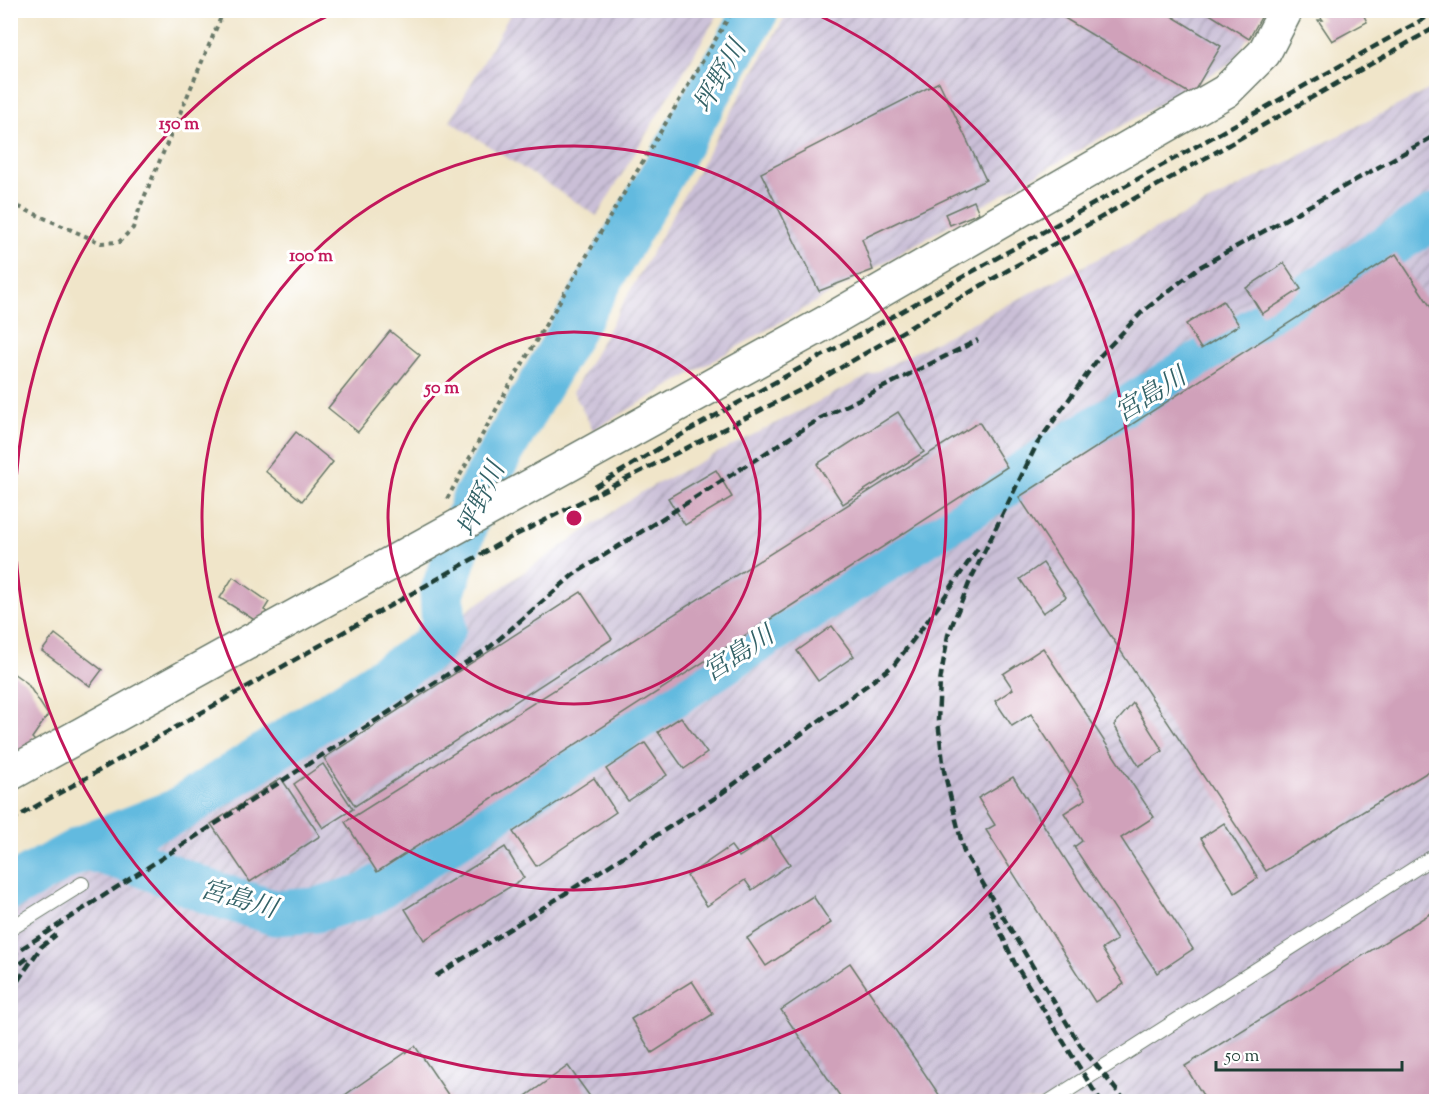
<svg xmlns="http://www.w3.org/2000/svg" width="1447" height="1112" font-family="'Sorts Mill Goudy','Noto Serif JP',serif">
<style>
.industrial{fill:url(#industrial-furrows)}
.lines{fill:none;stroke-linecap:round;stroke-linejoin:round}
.river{stroke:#62badf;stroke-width:45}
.building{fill:#d0a1ba}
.service-casing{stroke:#687868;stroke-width:16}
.tertiary-casing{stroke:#687868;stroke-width:36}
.path{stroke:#687868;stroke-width:4;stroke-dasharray:4.5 4.5;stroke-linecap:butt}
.service{stroke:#fff;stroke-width:14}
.tertiary{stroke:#fff;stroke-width:33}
.rail{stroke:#1f3d34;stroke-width:4.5;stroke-dasharray:9 4.5;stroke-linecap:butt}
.ring{fill:none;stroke:#c2185b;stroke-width:3}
.labels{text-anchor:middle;stroke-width:6;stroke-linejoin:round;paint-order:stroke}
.water-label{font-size:26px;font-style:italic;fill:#336267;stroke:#fff}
.centre{fill:#c2185b;stroke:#fff;stroke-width:3}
.ring-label{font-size:18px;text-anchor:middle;font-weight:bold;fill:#c2185b;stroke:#fff;stroke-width:6;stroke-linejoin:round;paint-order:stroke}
</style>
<defs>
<pattern id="industrial-furrows" width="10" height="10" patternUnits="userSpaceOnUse" patternTransform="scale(1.5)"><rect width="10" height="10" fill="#cabfd7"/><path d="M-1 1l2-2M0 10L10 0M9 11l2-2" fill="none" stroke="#a39caf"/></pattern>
</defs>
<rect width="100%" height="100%" fill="#fff"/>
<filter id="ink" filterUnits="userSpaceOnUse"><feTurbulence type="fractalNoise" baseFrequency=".0167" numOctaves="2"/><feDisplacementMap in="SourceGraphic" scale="12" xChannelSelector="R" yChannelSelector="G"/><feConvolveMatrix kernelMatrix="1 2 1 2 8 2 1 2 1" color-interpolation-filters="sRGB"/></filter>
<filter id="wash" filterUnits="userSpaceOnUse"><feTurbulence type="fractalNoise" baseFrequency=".008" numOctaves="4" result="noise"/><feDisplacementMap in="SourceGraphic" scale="24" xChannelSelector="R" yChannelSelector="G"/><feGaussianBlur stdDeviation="1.35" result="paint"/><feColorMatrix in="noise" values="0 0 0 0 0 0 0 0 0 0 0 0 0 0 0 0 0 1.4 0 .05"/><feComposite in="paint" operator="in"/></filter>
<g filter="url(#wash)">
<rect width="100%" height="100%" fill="#f0e5c9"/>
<!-- industrial -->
<g class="industrial">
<polygon points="512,11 720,11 597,216 450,121"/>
<polygon points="788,11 1263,11 1234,61 593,430 573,392"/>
<polygon points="1436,86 1436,1101 11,1102 11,913 162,818 645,490"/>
</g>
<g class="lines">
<!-- river -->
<g class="river">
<polyline points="84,847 141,864 209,892 275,913 316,910 367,895 767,634 1436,216"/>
<polyline points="10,888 84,847 177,811 431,648 444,627 442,594 474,499 757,10"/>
</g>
</g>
<g id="blocks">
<!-- building -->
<g class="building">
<polygon points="1051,10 1162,10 1221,46 1192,95"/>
<polygon points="1203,10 1265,10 1249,39"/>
<polygon points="1324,10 1332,10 1334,13 1338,10 1361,10 1367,22 1332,41 1318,20 1323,20 1318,14"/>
<polygon points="939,82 986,180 862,239 873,270 819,291 761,173"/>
<polygon points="974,201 979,213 950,225 945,214"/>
<polygon points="1396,254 1436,315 1436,767 1266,871 1019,497"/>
<polygon points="1284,263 1301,289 1262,314 1246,288"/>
<polygon points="1223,301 1239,325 1201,349 1186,324"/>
<polygon points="390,331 420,355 358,432 328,408"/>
<polygon points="898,412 924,452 843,504 817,464"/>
<polygon points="979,422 1007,467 377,872 345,822"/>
<polygon points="296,432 333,462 302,501 265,471"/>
<polygon points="716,470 732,497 685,525 668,498"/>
<polygon points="1043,563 1066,597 1043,613 1020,579"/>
<polygon points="233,577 269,602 264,610 269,613 256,621 220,598"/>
<polygon points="581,592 612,639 355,806 324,758"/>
<polygon points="832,626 854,656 818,681 797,651"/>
<polygon points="55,634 102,670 90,686 42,651"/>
<polygon points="1043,648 1154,817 1121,838 1193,949 1157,973 1074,847 1082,841 1064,813 1086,799 1031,714 1012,726 995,701 1013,689 1003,674"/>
<polygon points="10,671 27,683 48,715 32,738 37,743 30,755 21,749 14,757 10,755"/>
<polygon points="1133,703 1163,751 1139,766 1114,725"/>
<polygon points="681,717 707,753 684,769 658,732"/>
<polygon points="645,743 667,775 628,801 606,769"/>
<polygon points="323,764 353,809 323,828 294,784"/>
<polygon points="1013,777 1117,940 1102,949 1124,984 1095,1002 986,830 995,825 978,798"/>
<polygon points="281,778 320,836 250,882 211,824"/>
<polygon points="594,778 616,812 536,866 513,832"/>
<polygon points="1224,823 1258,878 1235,893 1201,838"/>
<polygon points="771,836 790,864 752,890 745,880 707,906 687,876 731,846 739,857"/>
<polygon points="505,847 524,878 424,940 405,909"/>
<polygon points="813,896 831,923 766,966 747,938"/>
<polygon points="1436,910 1436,1102 1207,1102 1185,1066"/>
<polygon points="850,963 944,1102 844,1102 792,1026 781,1010"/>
<polygon points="692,981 713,1014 652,1053 631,1019"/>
<polygon points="415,1046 453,1102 335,1102"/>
<polygon points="568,1066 594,1102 530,1102 526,1096"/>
</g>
</g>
</g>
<g filter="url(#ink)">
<use href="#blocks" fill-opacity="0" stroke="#687868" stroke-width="1.5"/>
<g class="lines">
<defs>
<g id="service">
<polyline points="10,929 82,884"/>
<polyline points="1049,1102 1436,855"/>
</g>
<polyline id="tertiary" points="10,774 825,323 1226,91 1264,53 1286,10"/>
</defs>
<!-- service casing -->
<use href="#service" class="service-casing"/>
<!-- tertiary casing -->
<use href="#tertiary" class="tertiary-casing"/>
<!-- path -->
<g class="path">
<polyline points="10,203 101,243 119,242 133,228 140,207 224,10"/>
<polyline points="447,499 508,388 733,10"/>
</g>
<!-- service -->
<use href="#service" class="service"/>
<!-- tertiary -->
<use href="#tertiary" class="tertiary"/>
<!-- rail -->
<g class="rail">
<polyline points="595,487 686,432 1436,12"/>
<polyline points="10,821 508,539 816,382 996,277 1436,27"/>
<polyline points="990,909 1015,964 1101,1102"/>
<polyline points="10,956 490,647 573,575 821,418 978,340"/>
<polyline points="10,972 30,956"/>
<polyline points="436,976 718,796 894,665 935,611 980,545"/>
<polyline points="10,992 41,947 56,935"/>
<polyline points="1126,1102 1080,1045 964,852 944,771 938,721 940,681 948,635 970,581 1037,444 1100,356 1142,312 1198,268 1436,135"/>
</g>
</g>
</g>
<!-- distance rings -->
<g class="ring">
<circle cx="574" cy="518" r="186"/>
<circle cx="574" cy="518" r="372"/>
<path d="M810 11A559 559 0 1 1 338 11"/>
</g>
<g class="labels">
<!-- water labels -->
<g class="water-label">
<text transform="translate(719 76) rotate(-60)" y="9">坪野川</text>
<text transform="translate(1150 394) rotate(-32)" y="9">宮島川</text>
<text transform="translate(480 499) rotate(-65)" y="9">坪野川</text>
<text transform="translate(738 653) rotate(-33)" y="9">宮島川</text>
<text transform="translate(239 898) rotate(16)" y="9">宮島川</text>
</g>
</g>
<circle cx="574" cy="518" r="9" class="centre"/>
<g class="ring-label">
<text x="179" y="129">150 m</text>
<text x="311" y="261">100 m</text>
<text x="442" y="393">50 m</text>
</g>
<!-- margin -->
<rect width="1447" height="1112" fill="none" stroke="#fff" stroke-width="36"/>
<!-- scale -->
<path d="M1216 1061v9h186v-9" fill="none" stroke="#1f3d34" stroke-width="3"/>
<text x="1225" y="1061" font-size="18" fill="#1f3d34" stroke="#ffffff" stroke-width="4.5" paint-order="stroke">50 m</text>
</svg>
